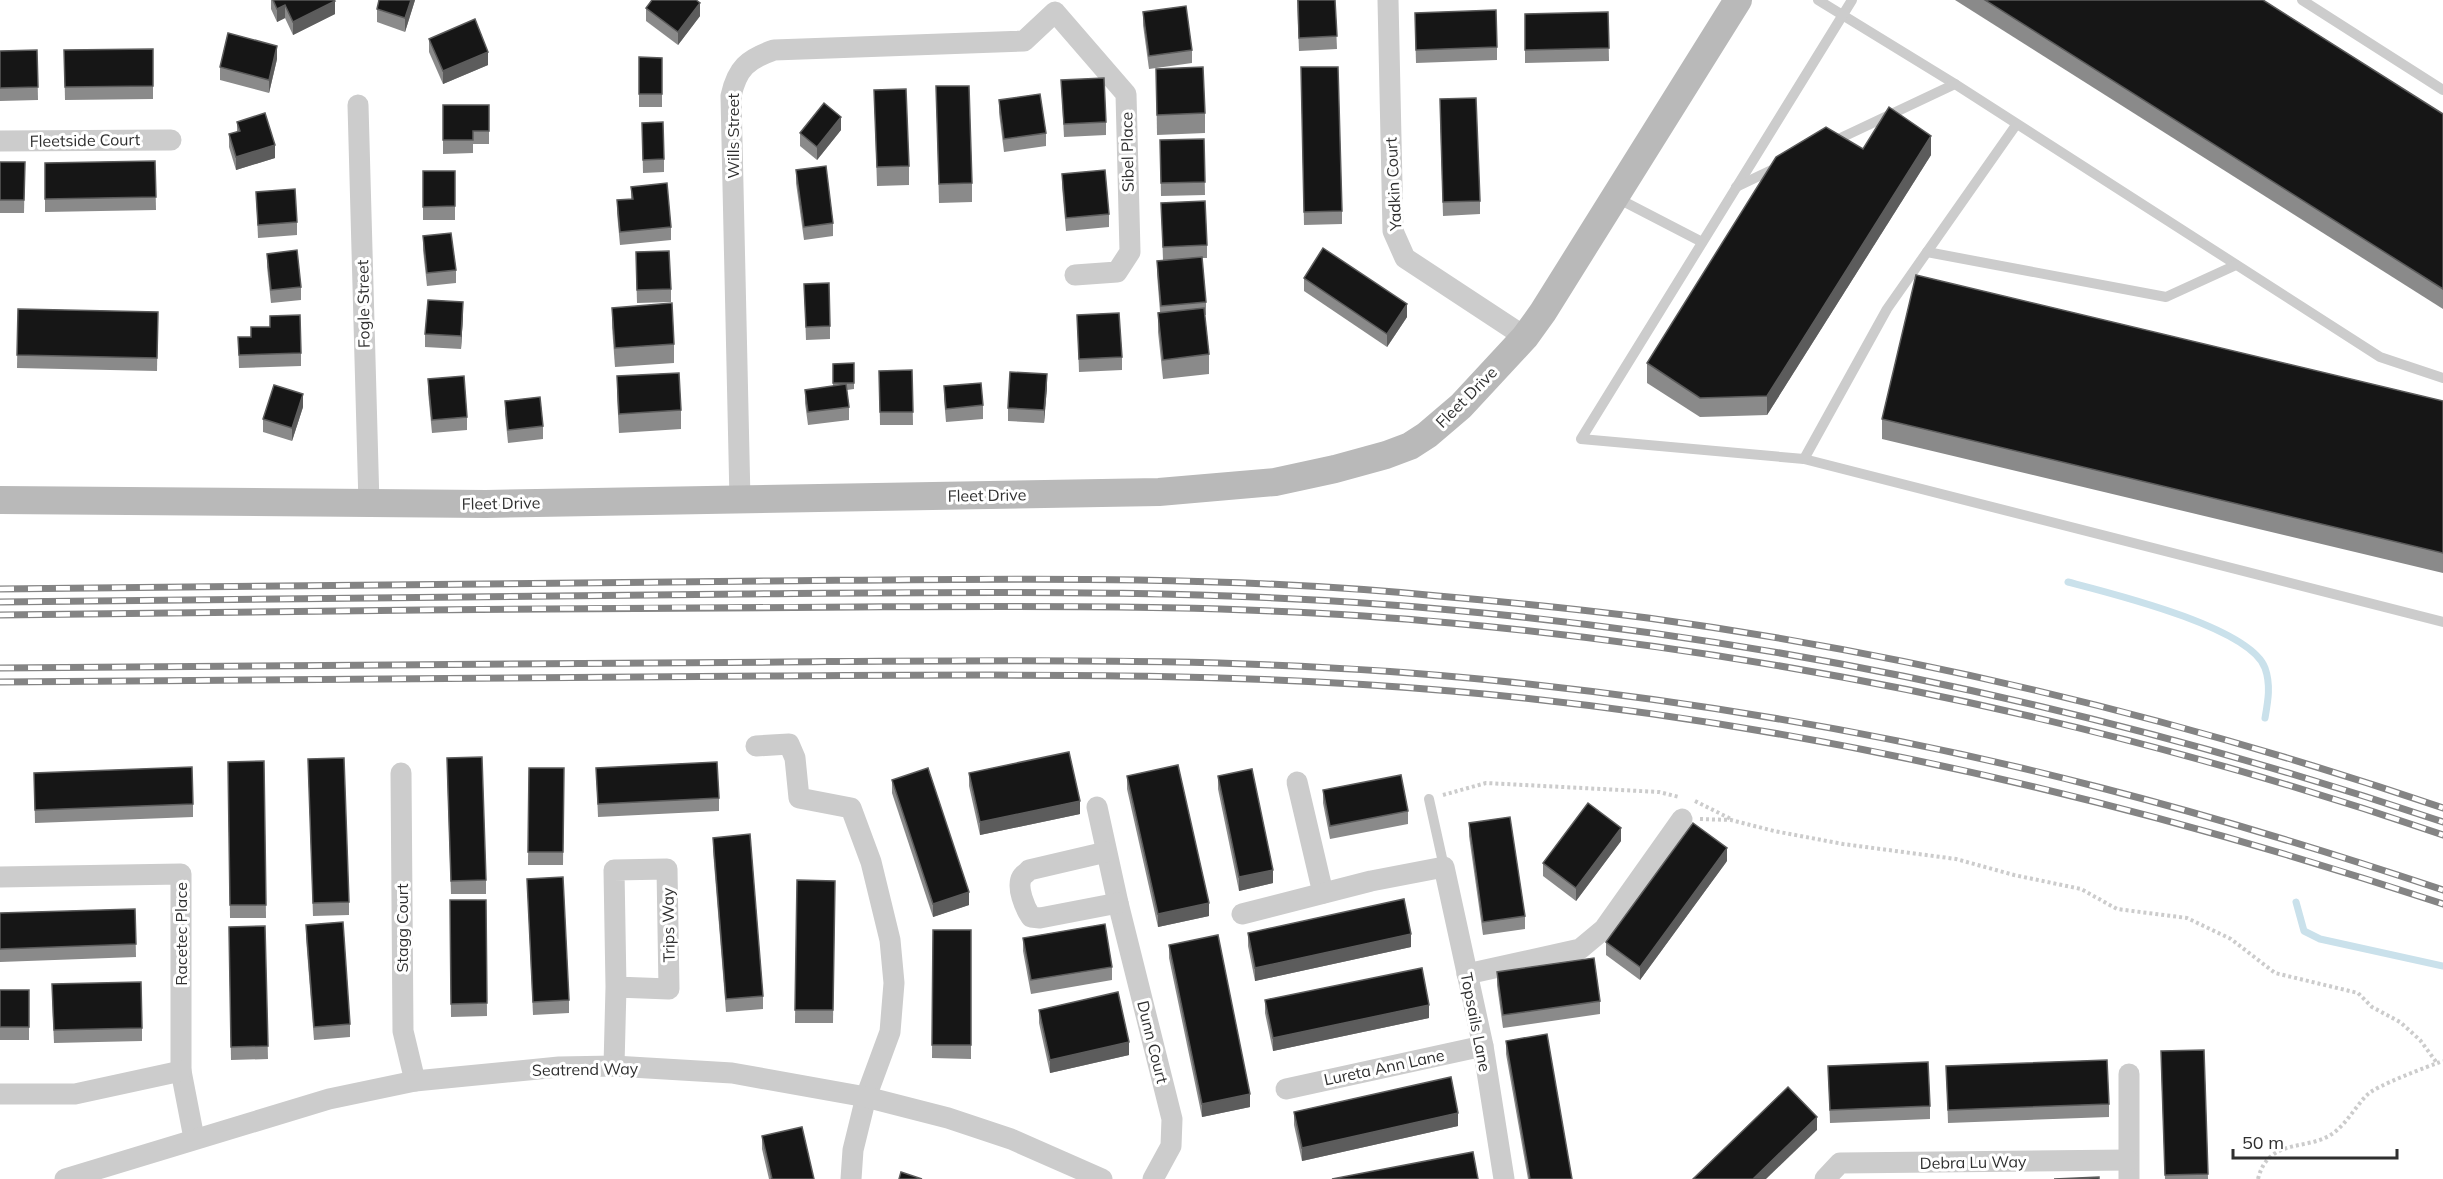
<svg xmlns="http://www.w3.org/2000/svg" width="2443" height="1179" font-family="Mulish,sans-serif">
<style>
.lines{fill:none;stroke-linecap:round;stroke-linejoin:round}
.stream{stroke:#cae1eb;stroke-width:7}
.path{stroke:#ccc;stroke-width:4;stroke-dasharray:3 3;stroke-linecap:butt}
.lane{stroke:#ccc;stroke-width:10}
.street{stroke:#ccc;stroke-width:21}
.secondary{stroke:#b9b9b9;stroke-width:28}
.rail-casing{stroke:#848484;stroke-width:7}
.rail{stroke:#fff;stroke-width:4.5;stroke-dasharray:14;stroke-linecap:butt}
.wall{fill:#8a8a8a}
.shaded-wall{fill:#5c5c5c}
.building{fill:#161616;stroke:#5c5c5c;stroke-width:1.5}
.labels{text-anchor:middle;stroke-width:6;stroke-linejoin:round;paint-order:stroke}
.street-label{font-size:16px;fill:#2f2f2f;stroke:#fff}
</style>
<rect width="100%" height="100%" fill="#fff"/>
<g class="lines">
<!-- stream -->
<g class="stream">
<path d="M2068,582c42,11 182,45 197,86 6,17 3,33 0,50"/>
<polyline points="2296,902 2304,931 2320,939 2443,966"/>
</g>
<!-- path -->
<g class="path">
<polyline points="1443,795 1486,783 1659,792 1679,797"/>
<polyline points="1695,801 1731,819"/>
<polyline points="1700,819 1731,820 1774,831 1843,844 1956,859 2014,875 2081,889 2117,909 2187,918 2231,939 2275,973 2358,993 2372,1007 2400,1022 2420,1040 2437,1063"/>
<path d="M2258,1179c11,-44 52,-26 78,-48 12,-10 20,-25 31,-36 8,-9 62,-29 76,-34"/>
</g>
<!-- lane -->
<g class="lane">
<polyline points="1818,0 1955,84 2380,357 2443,378"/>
<polyline points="1852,0 1581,439 1804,459 2443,622"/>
<polyline points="2302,0 2443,90"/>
<polyline points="1830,143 1955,84"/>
<polyline points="1736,187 1778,167"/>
<polyline points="1617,198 1702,242"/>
<polyline points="1927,252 2166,297 2236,265"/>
<polyline points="1804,459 1887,309 2016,125"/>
<polyline points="1429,799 1444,867"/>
</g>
<!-- street -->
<g class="street">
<polyline points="1388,0 1393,231 1405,258 1525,337"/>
<polyline points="358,105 369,504"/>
<polyline points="0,141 171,140"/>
<path d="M740,500l-9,-404c6,-28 17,-37 43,-46l250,-9 31,-29 71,82 4,158 -13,20 -42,3"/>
<polyline points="756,746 789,744 795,758 799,798 851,808 871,862 890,940 894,983 890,1032 866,1097 853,1150 851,1179"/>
<polyline points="401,773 403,1031 415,1081"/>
<polyline points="1297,782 1323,893"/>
<polyline points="1097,807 1118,903 1172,1119 1171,1146 1153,1179"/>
<path d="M1106,852l-77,18c0,1 -7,6 -7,7 -6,10 3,31 9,40l9,1 78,-15"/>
<polyline points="0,877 181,874 181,1071 194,1138"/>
<polyline points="1242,914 1371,881 1444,867 1483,1046 1504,1179"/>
<polyline points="1467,974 1580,949 1604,929 1682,819"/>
<polyline points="614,1066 616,987 614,870 667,869 669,989 616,987"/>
<polyline points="2129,1074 2129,1179"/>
<polyline points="1286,1089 1483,1046"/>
<polyline points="0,1094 75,1094 181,1071"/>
<polyline points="65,1179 329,1099 415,1081 559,1067 614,1066 732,1073 866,1097 948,1118 1011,1139 1102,1179"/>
<polyline points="1825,1179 1840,1163 2128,1160"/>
</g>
<!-- secondary -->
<polyline class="secondary" points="0,500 486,504 1159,492 1275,482 1335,469 1386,455 1410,446 1427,435 1461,406 1525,337 1543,312 1738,0"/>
<defs>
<g id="rail">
<path d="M0,589c256,-3 513,-5 769,-8 223,-2 447,-7 669,15 70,6 140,13 210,22 270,37 537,102 795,190"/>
<path d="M0,602c248,-3 496,-5 744,-8 236,-2 472,-6 707,16 338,30 671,104 992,212"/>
<path d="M0,615c285,-3 571,-8 856,-8 198,-1 397,-3 595,16 337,31 672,102 992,212"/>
<path d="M0,668c261,-2 521,-4 782,-6 239,-2 480,-6 718,19 202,21 402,55 598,106 117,30 231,65 345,103"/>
<path d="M0,682c256,-2 513,-4 769,-6 228,-1 455,-5 682,15 339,29 670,106 992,213"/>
</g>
</defs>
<!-- rail casing -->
<use href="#rail" class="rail-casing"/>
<!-- rail -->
<use href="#rail" class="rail"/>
</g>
<!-- wall -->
<g class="wall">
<polygon points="271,0 334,0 335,14 293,35 285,18 277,22 271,9"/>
<polygon points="415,0 405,32 377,22 377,9"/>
<polygon points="1297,0 1335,0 1337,49 1299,51"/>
<polygon points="1955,0 2263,0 2443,114 2443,309"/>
<polygon points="646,8 700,16 678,45 646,21"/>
<polygon points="1143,12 1192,50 1192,63 1149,69 1143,25"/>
<polygon points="1608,12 1609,61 1525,63 1525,14"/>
<polygon points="1415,26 1497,47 1497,60 1416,63"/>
<polygon points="429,39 488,65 443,84 429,52"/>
<polygon points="153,49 153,99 65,100 64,50"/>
<polygon points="37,50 38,100 0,101 0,51"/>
<polygon points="639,57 662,58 662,107 639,107"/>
<polygon points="277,59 269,93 220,80 220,67"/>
<polygon points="1301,67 1342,211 1342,224 1304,225"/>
<polygon points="1156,69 1205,113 1205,133 1157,135"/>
<polygon points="1061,80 1106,122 1106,135 1064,137"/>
<polygon points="936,86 972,183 972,202 939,203"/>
<polygon points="874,90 909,166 909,185 877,186"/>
<polygon points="999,100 1046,133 1046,146 1004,152 999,113"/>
<polygon points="443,105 489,105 489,144 473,144 473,153 443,154"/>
<polygon points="1440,112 1480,201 1480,214 1443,216"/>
<polygon points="237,122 275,158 236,170 229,147 229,134 237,132"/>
<polygon points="642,123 664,159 664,172 643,173"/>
<polygon points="841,130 817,160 800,146 800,133"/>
<polygon points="1204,139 1205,195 1161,196 1160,140"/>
<polygon points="1863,149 1931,155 1767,415 1700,417 1647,383 1647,363"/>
<polygon points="155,161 156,210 45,212 45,163"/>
<polygon points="0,162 25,162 24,213 0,213"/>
<polygon points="796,170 833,223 833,236 804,240 796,183"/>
<rect x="423" y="171" width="32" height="49"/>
<polygon points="1062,174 1109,214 1109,227 1066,231 1062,187"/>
<polygon points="631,187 671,227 671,240 620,245 617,213 617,200 631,199"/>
<polygon points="256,192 297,222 297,235 258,238"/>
<polygon points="1161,203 1207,245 1207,258 1202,258 1206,302 1206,315 1205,315 1209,354 1209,374 1163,379 1158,332 1158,313 1160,312 1157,274 1157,261 1163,260"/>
<polygon points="423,236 456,270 456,283 427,286 423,250"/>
<polygon points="267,254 301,287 301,300 271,303 267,267"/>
<polygon points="636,265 671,289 671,302 637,303"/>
<polygon points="1304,278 1407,317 1387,347 1304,291"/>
<polygon points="804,284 830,326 830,339 806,340"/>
<polygon points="612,308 674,344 674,363 615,367 612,327"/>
<polygon points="18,309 158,312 157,371 17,368"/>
<polygon points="463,315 461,349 425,347 425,334"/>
<polygon points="1077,315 1122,357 1122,370 1079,372"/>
<polygon points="251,327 301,353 301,366 239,368 238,337 251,337"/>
<polygon points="854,363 854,389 847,390 849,407 849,420 808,425 805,403 805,390 833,386 833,364"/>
<polygon points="912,370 913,425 880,425 879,371"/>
<polygon points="617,376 681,410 681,429 619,433 617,396"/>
<polygon points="428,379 467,417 467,430 432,433 428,392"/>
<polygon points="944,386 983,405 983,419 946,422 944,399"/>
<polygon points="1047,387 1044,423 1008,421 1008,408"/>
<polygon points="505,401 543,426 543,439 508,443 505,414"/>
<polygon points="2443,401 2443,573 1882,439 1882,419"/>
<polygon points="303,407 292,441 263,432 263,419"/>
<polygon points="308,759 349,902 349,915 313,916"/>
<polygon points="264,761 266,918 230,918 228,762"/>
<polygon points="529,768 564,768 563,865 528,865"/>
<polygon points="596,768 719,798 719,811 598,817"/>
<polygon points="447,771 486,880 486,894 451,894"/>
<polygon points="34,773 193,804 193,817 35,823"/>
<polygon points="969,773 1080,814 980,835 969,786"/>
<polygon points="1127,776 1209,916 1158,927 1127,789"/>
<polygon points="1218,776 1273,883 1239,891 1218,789"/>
<polygon points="892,780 969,905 933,917 892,793"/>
<polygon points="1323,790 1408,811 1408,824 1330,839 1323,803"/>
<polygon points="1469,823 1525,916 1525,929 1483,935 1469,836"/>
<polygon points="713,838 763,996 763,1009 726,1012 713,851"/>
<polygon points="1621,841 1576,901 1543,876 1543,863"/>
<polygon points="1727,861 1640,980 1606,955 1606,942"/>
<polygon points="527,879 569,1000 569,1013 533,1015"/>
<polygon points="797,880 835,881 833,1023 795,1023"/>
<polygon points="450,900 486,900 487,1016 451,1017"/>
<polygon points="135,909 136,957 0,962 0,913"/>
<polygon points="306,925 350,1024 350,1037 314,1040 306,938"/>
<polygon points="265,926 268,1059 231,1060 229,927"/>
<polygon points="933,930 971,930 971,1059 932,1058"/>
<polygon points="1248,933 1411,947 1255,981 1248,946"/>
<polygon points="1023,938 1112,967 1112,980 1031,994 1023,951"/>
<polygon points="1169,945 1250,1107 1202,1117 1169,958"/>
<polygon points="1497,972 1600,1001 1600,1014 1503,1028 1497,985"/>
<rect x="0" y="990" width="29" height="50"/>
<polygon points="52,997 142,1028 142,1041 54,1043"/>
<polygon points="1265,1000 1429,1018 1273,1051 1265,1013"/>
<polygon points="1039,1010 1129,1055 1050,1073 1039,1023"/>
<polygon points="1506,1041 1572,1179 1528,1179 1506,1054"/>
<polygon points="2204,1050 2208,1179 2165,1179 2161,1064"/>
<polygon points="1828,1066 1930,1106 1930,1119 1830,1123"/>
<polygon points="1946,1066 2109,1104 2109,1117 1948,1123"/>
<polygon points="1294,1112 1458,1126 1302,1161 1294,1125"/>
<polygon points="762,1136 814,1179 769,1179 762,1149"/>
</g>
<!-- shaded-wall -->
<g class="shaded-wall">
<polygon points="411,0 415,0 405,32 405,18"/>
<polygon points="335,1 335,14 293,35 293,22"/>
<polygon points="700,3 700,16 678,45 678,32"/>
<polygon points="285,5 285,18 277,22 277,9"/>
<polygon points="277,46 277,59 269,93 269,80"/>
<polygon points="488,52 488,65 443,84 443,71"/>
<polygon points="841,117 841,130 817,160 817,147"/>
<polygon points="1931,136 1931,155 1767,415 1767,396"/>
<polygon points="275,145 275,158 236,170 236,157"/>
<polygon points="463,302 463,315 461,349 461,336"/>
<polygon points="1407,304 1407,317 1387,347 1387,334"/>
<polygon points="1047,374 1047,387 1044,423 1044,410"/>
<polygon points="303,394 303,407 292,441 292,428"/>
<polygon points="1080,801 1080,814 980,835 980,822"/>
<polygon points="1621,828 1621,841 1576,901 1576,888"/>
<polygon points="1727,848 1727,861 1640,980 1640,967"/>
<polygon points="1273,870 1273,883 1239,891 1239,877"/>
<polygon points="969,892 969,905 933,917 933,904"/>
<polygon points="1209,903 1209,916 1158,927 1158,914"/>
<polygon points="1411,934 1411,947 1255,981 1255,968"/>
<polygon points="1429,1005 1429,1018 1273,1051 1273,1038"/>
<polygon points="1129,1042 1129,1055 1050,1073 1050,1060"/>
<polygon points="1250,1094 1250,1107 1202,1117 1202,1104"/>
<polygon points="1458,1113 1458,1126 1302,1161 1302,1148"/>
<polygon points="1817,1117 1817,1130 1766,1179 1753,1179"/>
</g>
<!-- building -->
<g class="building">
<polygon points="273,0 334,0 335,1 293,22 285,5 277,9"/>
<polygon points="379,0 411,0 405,18 377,9"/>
<polygon points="652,0 696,0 700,3 678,32 646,8"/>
<polygon points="1298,0 1335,0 1337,36 1299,38"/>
<polygon points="1985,0 2263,0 2443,114 2443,289"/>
<polygon points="1186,6 1192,50 1149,56 1143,12"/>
<polygon points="1496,10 1497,47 1416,50 1415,13"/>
<polygon points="1608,12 1609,48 1525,50 1525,14"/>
<polygon points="475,19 488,52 443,71 429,39"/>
<polygon points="228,33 277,46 269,80 220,67"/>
<polygon points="153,49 153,86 65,87 64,50"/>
<polygon points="37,50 38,87 0,88 0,51"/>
<polygon points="639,57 662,58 662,94 639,94"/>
<polygon points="1203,67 1205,113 1157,115 1156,69"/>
<polygon points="1301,67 1338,67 1342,211 1304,212"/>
<polygon points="1104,78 1106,122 1064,124 1061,80"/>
<polygon points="936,86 969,86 972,183 939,184"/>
<polygon points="906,89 909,166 877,167 874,90"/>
<polygon points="1040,94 1046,133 1004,139 999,100"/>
<polygon points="1476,98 1480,201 1443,202 1440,99"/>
<polygon points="824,103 841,117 817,147 800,133"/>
<polygon points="443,105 489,105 489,131 473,131 473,140 443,140"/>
<polygon points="1889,107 1931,136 1767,396 1700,398 1647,363 1776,157 1826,127 1863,149"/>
<polygon points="265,113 275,145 236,157 229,134 240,131 237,122"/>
<polygon points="663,122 664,159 643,160 642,123"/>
<polygon points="1204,139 1205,182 1161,183 1160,140"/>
<polygon points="155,161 156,197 45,199 45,163"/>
<polygon points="0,162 25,162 24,200 0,200"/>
<polygon points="826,166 833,223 804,227 796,170"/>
<polygon points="1105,170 1109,214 1066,218 1062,174"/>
<polygon points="423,171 455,171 455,206 423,207"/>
<polygon points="667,183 671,227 620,232 617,200 633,199 631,187"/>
<polygon points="295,189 297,222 258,225 256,192"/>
<polygon points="1205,201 1207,245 1163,247 1161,203"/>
<polygon points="451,233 456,270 427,273 423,236"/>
<polygon points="1323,248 1407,304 1387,334 1304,278"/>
<polygon points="297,250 301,287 271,290 267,254"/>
<polygon points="669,251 671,289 637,290 636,252"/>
<polygon points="1202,257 1206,302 1161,306 1157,261"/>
<polygon points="1916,275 2443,401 2443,553 1882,419"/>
<polygon points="829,283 830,326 806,327 804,284"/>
<polygon points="428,300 463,302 461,336 425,334"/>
<polygon points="672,303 674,344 615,348 612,308"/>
<polygon points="1204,308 1209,354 1163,360 1158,313"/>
<polygon points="18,309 158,312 157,358 17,355"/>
<polygon points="1119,313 1122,357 1079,359 1077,315"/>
<polygon points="300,315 301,353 239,355 238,337 251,337 251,327 270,327 270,316"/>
<polygon points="854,363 854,383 833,383 833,364"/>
<polygon points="912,370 913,412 880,412 879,371"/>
<polygon points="1010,372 1047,374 1044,410 1008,408"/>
<polygon points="679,373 681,410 619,414 617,376"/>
<polygon points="464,376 467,417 432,420 428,379"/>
<polygon points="981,383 983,405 946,409 944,386"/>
<polygon points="846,384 849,407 808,412 805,390"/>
<polygon points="274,385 303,394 292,428 263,419"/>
<polygon points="540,397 543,426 508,430 505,401"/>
<polygon points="1069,752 1080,801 980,822 969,773"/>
<polygon points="482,757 486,880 451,881 447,758"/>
<polygon points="344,758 349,902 313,903 308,759"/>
<polygon points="264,761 266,905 230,905 228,762"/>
<polygon points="717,762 719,798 598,804 596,768"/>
<polygon points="1178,765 1209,903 1158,914 1127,776"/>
<polygon points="192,767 193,804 35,810 34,773"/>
<polygon points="529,768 564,768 563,852 528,852"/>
<polygon points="928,768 969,892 933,904 892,780"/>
<polygon points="1252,769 1273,870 1239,877 1218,776"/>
<polygon points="1401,775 1408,811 1330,826 1323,790"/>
<polygon points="1588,803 1621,828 1576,888 1543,863"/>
<polygon points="1510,817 1525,916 1483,922 1469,823"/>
<polygon points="1693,823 1727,848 1640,967 1606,942"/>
<polygon points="750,834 763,996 726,999 713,838"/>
<polygon points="563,877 569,1000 533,1002 527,879"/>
<polygon points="797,880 835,881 833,1010 795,1010"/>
<polygon points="1404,899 1411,934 1255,968 1248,933"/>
<polygon points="450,900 486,900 487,1003 451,1004"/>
<polygon points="135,909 136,944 0,949 0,913"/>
<polygon points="343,922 350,1024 314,1027 306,925"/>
<polygon points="1105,924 1112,967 1031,980 1023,938"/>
<polygon points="265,926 268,1046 231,1047 229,927"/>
<polygon points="933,930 971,930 971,1045 932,1045"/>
<polygon points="1218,935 1250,1094 1202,1104 1169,945"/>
<polygon points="1594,958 1600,1001 1503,1015 1497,972"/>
<polygon points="1422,968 1429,1005 1273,1038 1265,1000"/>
<polygon points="141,982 142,1028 54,1030 52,984"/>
<rect x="0" y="990" width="29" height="37"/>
<polygon points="1118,992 1129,1042 1050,1060 1039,1010"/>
<polygon points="1547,1034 1572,1179 1530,1179 1506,1041"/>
<polygon points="2204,1050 2208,1174 2165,1175 2161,1051"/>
<polygon points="2107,1060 2109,1104 1948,1110 1946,1066"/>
<polygon points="1928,1062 1930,1106 1830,1110 1828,1066"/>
<polygon points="1451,1077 1458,1113 1302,1148 1294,1112"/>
<polygon points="1788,1087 1817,1117 1753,1179 1693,1179"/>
<polygon points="802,1127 814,1179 772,1179 762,1136"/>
<polygon points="1473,1152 1478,1179 1332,1179"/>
<polygon points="901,1172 922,1179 899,1179"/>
<polygon points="2099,1177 2099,1179 2054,1179"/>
</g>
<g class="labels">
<!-- street labels -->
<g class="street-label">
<text transform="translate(733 136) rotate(-90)" y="6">Wills Street</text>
<text transform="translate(85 140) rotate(-1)" y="6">Fleetside Court</text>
<text transform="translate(1127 152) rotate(-91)" y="6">Sibel Place</text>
<text transform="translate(1393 184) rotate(-93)" y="6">Yadkin Court</text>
<text transform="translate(363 304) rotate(-91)" y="6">Fogle Street</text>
<text transform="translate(1466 397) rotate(-45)" y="6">Fleet Drive</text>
<text transform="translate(987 495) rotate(-1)" y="6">Fleet Drive</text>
<text transform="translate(501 503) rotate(-1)" y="6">Fleet Drive</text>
<text transform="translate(668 925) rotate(-91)" y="6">Trips Way</text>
<text transform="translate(402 928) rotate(-90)" y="6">Stagg Court</text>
<text transform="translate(181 934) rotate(-90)" y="6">Racetec Place</text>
<text transform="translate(1476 1022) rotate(79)" y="6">Topsails Lane</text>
<text transform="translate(1153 1042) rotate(76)" y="6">Dunn Court</text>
<text transform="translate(1384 1067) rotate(-12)" y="6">Lureta Ann Lane</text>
<text transform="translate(585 1069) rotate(-1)" y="6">Seatrend Way</text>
<text transform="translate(1973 1162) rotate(-1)" y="6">Debra Lu Way</text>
</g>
</g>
<!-- scale -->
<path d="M2233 1149v9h164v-9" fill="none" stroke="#2f2f2f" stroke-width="3"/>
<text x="2242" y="1149" font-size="18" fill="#2f2f2f" stroke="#ffffff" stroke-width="4.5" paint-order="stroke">50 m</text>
</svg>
